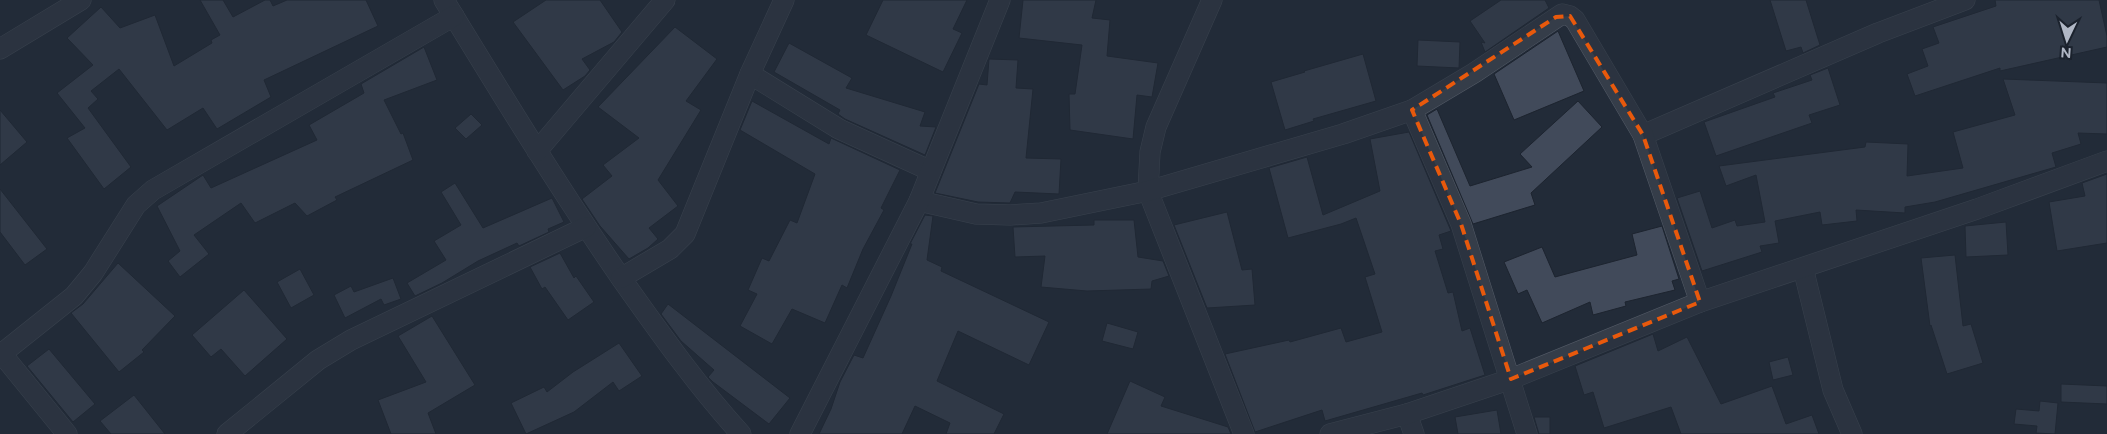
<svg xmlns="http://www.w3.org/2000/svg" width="2107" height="434" font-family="Figtree,sans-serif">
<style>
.building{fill:#414a5a;stroke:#1d242f}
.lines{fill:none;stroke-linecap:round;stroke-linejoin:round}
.minor-casing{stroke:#535a66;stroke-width:21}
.minor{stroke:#353d49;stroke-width:20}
.marked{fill:none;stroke:#e8590c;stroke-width:4;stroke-dasharray:10 6;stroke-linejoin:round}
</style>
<rect width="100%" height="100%" fill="#222b38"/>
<!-- building -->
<g class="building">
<polygon points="200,0 223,0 233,17 265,0 270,0 273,6 287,0 366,0 378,26 264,80 271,97 217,129 203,108 167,130 119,69 91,91 98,99 88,108 131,167 104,189 67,138 85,128 57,93 93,65 67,38 101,7 120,28 155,15 174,66 212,43 211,40 220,35"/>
<polygon points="546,0 600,0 622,32 614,42 582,59 590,70 585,76 563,90 513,22"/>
<polygon points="883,0 967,0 953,29 962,33 943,72 866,35"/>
<polygon points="1023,0 1096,0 1092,18 1110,20 1107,56 1158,63 1152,97 1137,95 1133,139 1070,130 1069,94 1075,94 1082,45 1019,38"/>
<polygon points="1501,0 1545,0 1549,8 1485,52 1481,42 1485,43 1470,21"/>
<polygon points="1770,0 1806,0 1820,45 1803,53 1801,47 1786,51"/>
<polygon points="1995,0 2099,0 2107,36 2107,47 2000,71 2000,68 1915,96 1907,74 1928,66 1922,49 1939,43 1933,27 1996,6"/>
<polygon points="675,27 717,59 686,101 701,110 658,180 678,206 649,228 658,239 648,248 629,259 600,226 582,199 612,176 603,165 639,138 598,107"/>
<polygon points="1558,31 1584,91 1514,120 1494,74"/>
<polygon points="1418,40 1460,42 1459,68 1417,66"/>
<polygon points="789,43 852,78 846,88 925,112 920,126 936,127 925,155 845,119 838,114 840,110 774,72"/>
<polygon points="424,47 437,80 384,100 401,134 403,133 413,160 335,197 337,200 307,216 295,203 255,223 241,203 194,235 209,254 180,277 168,261 180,251 157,206 203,175 211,188 317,140 309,125 364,93 361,84"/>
<polygon points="1363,54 1376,101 1313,119 1314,121 1285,130 1271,82 1305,72 1304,71"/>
<polygon points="989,59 1018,60 1016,88 1033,89 1026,158 1061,159 1059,194 1015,192 1010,203 978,202 935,193 979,84 987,85"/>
<polygon points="1828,68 1840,105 1809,115 1812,123 1716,156 1704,122 1775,97 1773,93 1812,80 1810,75"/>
<polygon points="2003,79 2107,83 2107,134 2078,133 2081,144 2052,153 2056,167 1935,202 1905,207 1905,213 1856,210 1857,221 1822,225 1820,212 1775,221 1779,243 1760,246 1762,252 1702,271 1677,198 1700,191 1712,228 1735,220 1737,226 1765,222 1756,175 1726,186 1719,166 1865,147 1866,142 1908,144 1907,176 1963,168 1953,132 2015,115"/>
<polygon points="752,101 829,144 831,138 900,170 881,208 884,210 863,249 847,288 842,285 825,323 792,309 772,344 740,326 757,294 748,290 762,258 769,261 790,220 797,223 815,174 740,130"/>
<polygon points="1578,101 1602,127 1531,193 1535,205 1473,224 1427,115 1437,109 1470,186 1532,167 1520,154"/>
<polygon points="0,110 27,142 0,165"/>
<polygon points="471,114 482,125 466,139 455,128"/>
<polygon points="1409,132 1451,231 1439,235 1443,249 1435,251 1448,293 1453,292 1462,331 1470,328 1485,375 1423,395 1422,393 1325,421 1322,410 1255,432 1225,354 1289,340 1290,342 1341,328 1346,342 1382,332 1365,277 1375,274 1356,218 1341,224 1288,238 1269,168 1307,157 1323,215 1380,191 1370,139"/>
<polygon points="2107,174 2107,243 2057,251 2049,202 2085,196 2082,183"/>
<polygon points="455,183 483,228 552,198 564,222 548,229 549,232 519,246 517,243 478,261 442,283 415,296 407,283 446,260 434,241 461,225 441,192"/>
<polygon points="0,189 47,249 25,265 0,232"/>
<polygon points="1227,212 1242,270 1252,269 1255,305 1207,308 1174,225"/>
<polygon points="925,215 933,216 927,260 942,267 941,271 1049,322 1029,365 958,331 937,381 1004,414 994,434 946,434 950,423 915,406 902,434 819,434 831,409 840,382 854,355 863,358 891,296 912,244 910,244"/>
<polygon points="1094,220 1134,220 1138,257 1163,261 1169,276 1152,281 1151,289 1087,291 1041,287 1045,256 1015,257 1013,227 1094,225"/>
<polygon points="2006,222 2008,255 1966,257 1965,226"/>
<polygon points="1662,226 1679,279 1672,281 1675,290 1625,302 1626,306 1593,315 1590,302 1542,323 1527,290 1518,294 1504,262 1542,247 1555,277 1637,255 1632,234"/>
<polygon points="560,253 574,278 576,276 594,302 568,320 545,287 542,289 530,267"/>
<polygon points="1955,255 1963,326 1971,324 1983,363 1947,374 1931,325 1930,326 1921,258"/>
<polygon points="118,263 175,316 142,350 144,352 119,372 71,313 83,304"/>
<polygon points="300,269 314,295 291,308 277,282"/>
<polygon points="393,278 401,299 384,305 381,299 345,318 334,295 351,286 354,292"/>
<polygon points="244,290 287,339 245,376 221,349 211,357 192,335"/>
<polygon points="668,304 790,398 769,424 713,382 708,377 714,370 681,341 661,314"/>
<polygon points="432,316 475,385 428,413 436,434 391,434 378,400 426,382 398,336"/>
<polygon points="1107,323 1138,332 1133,349 1102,341"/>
<polygon points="1653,334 1658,351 1687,337 1721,404 1772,386 1786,424 1812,415 1819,434 1681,434 1671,407 1604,428 1593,392 1584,395 1575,366"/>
<polygon points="619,343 642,376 619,391 613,382 574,412 526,434 511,403 544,387 547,392 573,372"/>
<polygon points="49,349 95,404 73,422 27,366"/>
<polygon points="1788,357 1793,375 1773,380 1769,362"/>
<polygon points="1130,381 1165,397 1161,406 1228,427 1231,434 1107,434"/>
<polygon points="2061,384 2107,386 2107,404 2061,402"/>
<polygon points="134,395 165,434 111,434 100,421"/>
<polygon points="2040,401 2058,403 2055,434 2036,433 2037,426 2014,424 2016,409 2039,411"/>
<polygon points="1497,410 1501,434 1458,434 1455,417"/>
<polygon points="1534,417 1550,417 1550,434 1539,434"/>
</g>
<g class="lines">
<defs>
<g id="minor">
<path d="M444,0c58,95 116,190 179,281 37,52 75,106 118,153"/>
<polyline points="1212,0 1156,127 1150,152 1148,191 1244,434"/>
<polyline points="0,49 81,0"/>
<polyline points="750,74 839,129 931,171"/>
<polyline points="1412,110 1461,224 1527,434"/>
<polyline points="1643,135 1878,33 1965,0"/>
<polyline points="537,151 665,0"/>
<polyline points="919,201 976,214 1010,215 1041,213 1148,191 1343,134 1412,110 1474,73 1562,14 1570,16 1575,20 1643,135 1700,302"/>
<polyline points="1803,268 1833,390 1852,434"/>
<polyline points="621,278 670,249 685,234 750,74 784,0"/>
<polyline points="2,354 67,434"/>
<polyline points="0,355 74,296 93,273 136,205 153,190 454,16"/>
<polyline points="1407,414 1414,434"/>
<polyline points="227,434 318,360 351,340 586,227"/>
<polyline points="800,434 919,201 1000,0"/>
<polyline points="1330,434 1407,414 1511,379 1700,302 1977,209 2107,161"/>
</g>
</defs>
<!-- minor casing -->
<use href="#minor" class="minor-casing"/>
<!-- minor -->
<use href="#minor" class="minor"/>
</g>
<!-- marked area -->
<path d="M0 0H2107V434H0ZM1570,16l73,119 57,167 -189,77 -50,-155 -49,-114 144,-93z" fill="#222b38" fill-opacity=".55" fill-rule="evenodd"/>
<path class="marked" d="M1570,16l73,119 57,167 -189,77 -50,-155 -49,-114 144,-93z"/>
<!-- north arrow -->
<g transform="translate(2067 40) rotate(184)" stroke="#1b222d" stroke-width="4" paint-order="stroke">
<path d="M0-4L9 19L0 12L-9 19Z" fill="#b0b7c5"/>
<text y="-8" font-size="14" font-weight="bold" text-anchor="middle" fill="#b0b7c5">N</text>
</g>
</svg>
